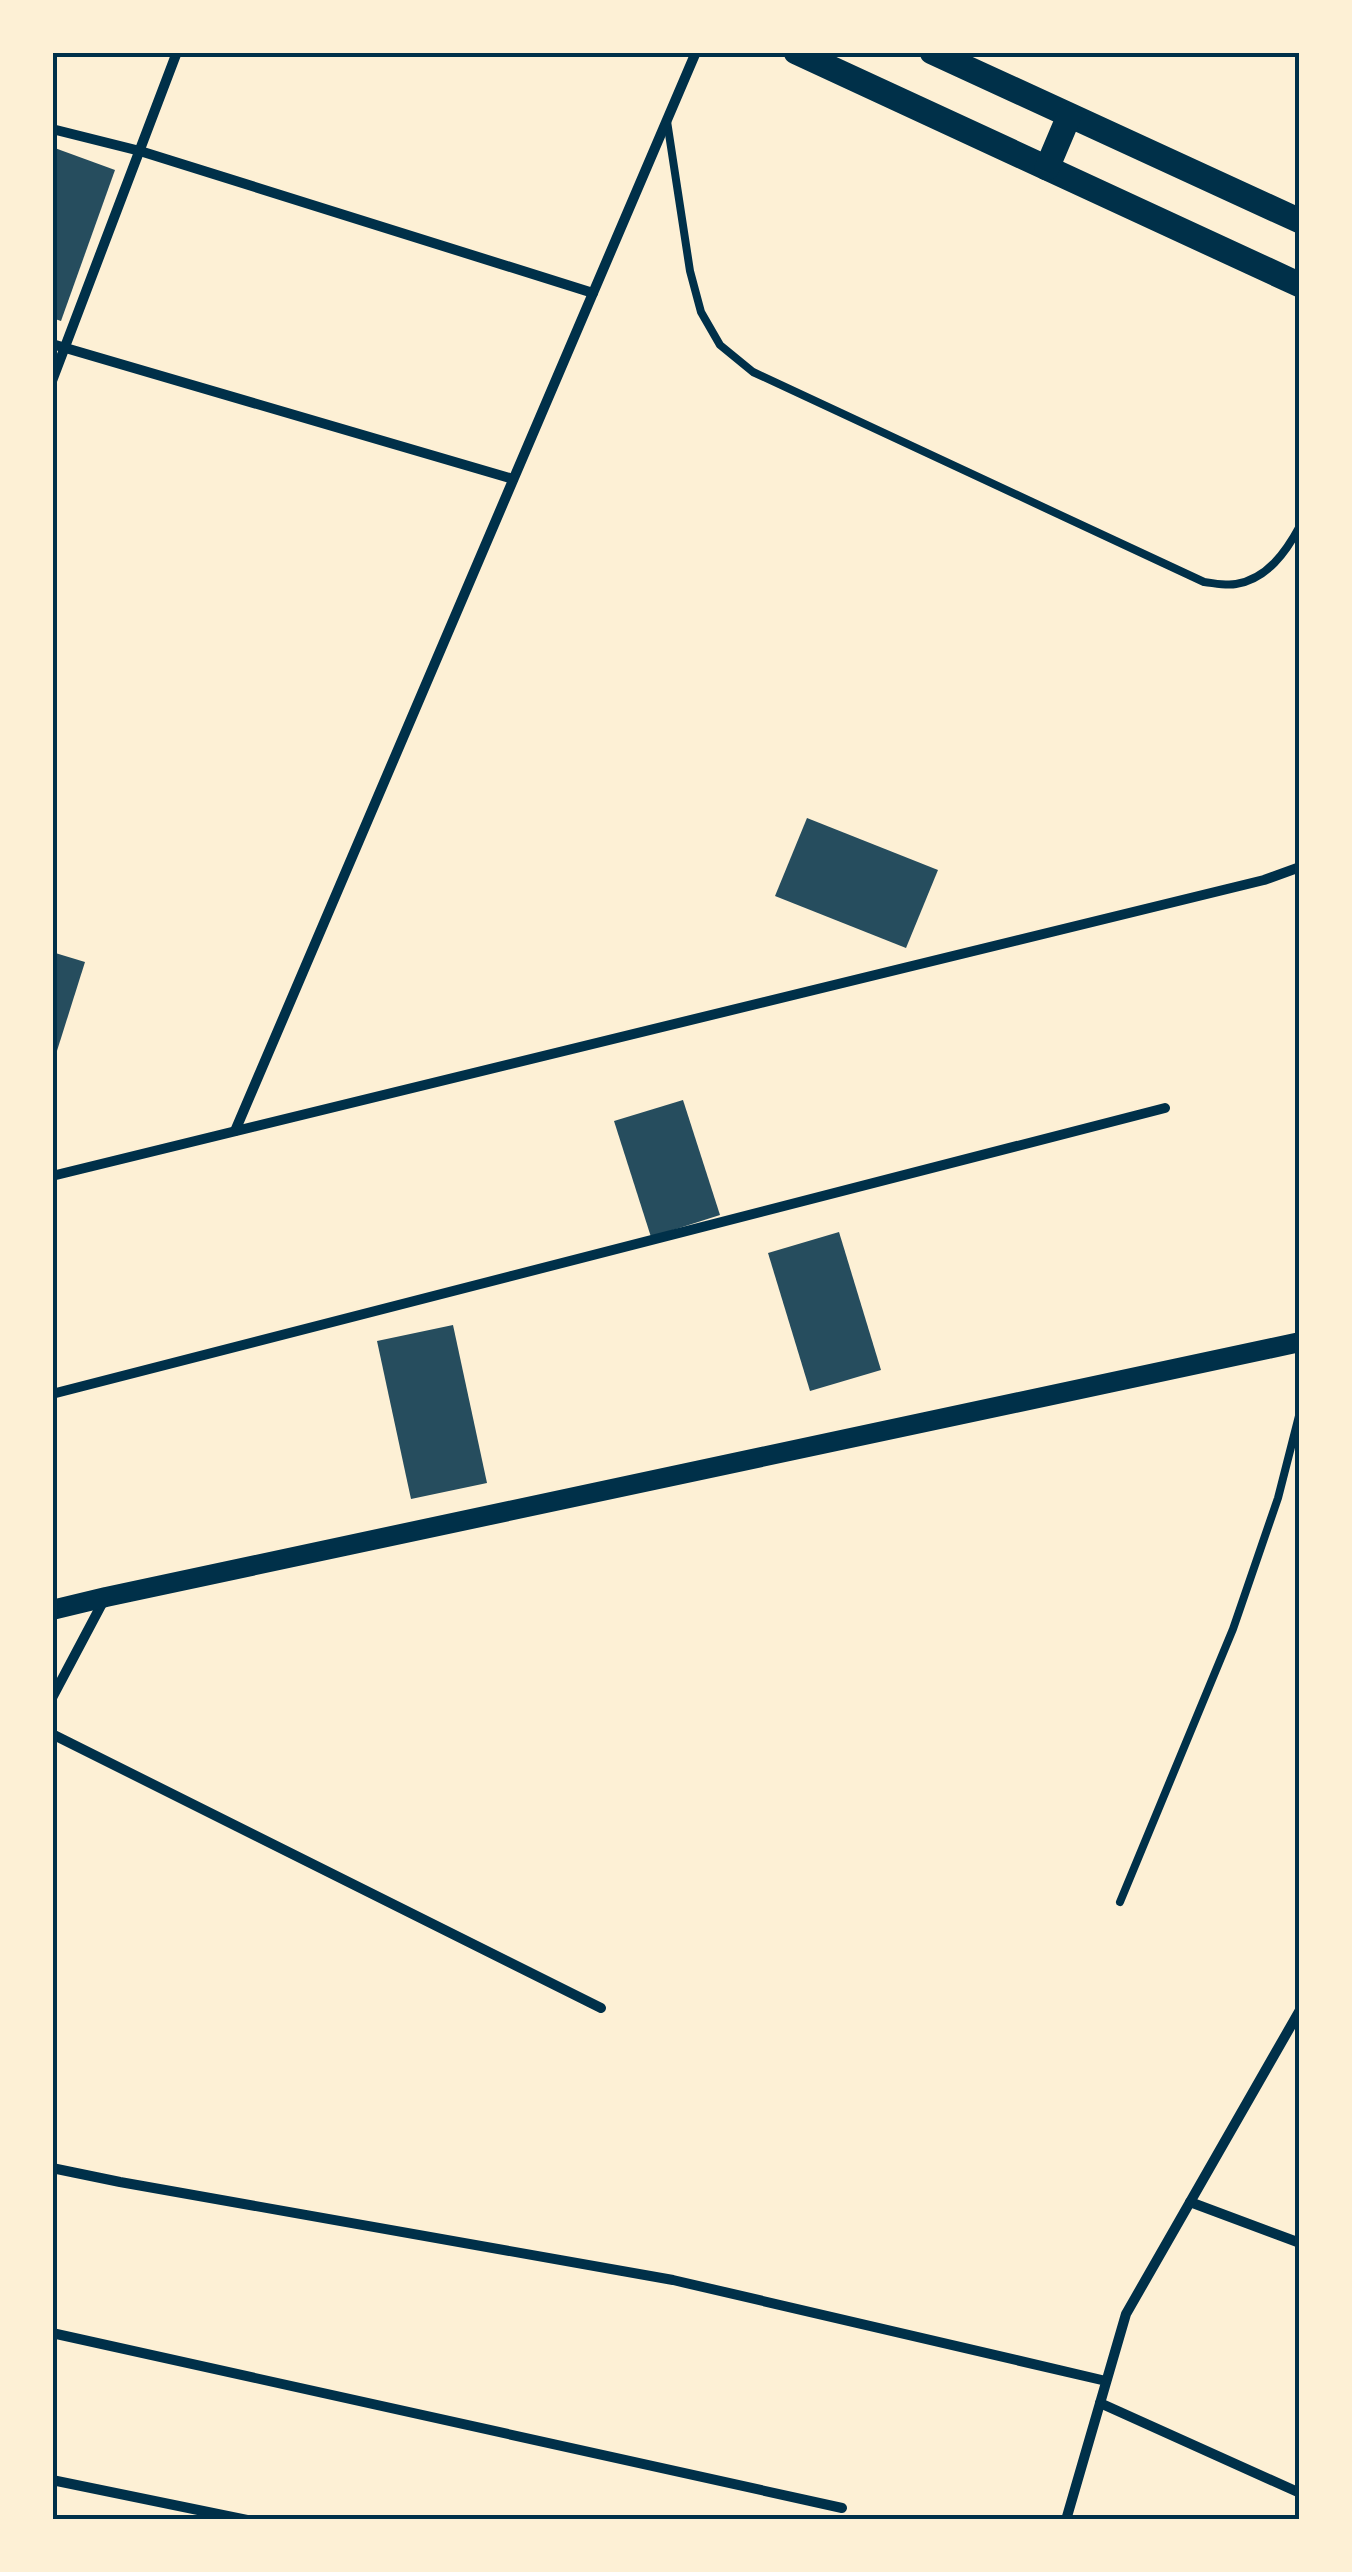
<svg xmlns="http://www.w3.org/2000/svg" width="1352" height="2572" font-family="'DM Sans',sans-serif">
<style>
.building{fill:#264d5e}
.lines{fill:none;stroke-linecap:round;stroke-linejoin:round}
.service{stroke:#003049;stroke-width:8}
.minor{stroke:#003049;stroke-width:10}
.secondary{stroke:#003049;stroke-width:20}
.primary{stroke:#003049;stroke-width:25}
.neatline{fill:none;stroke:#003049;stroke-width:4}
</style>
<rect width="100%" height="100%" fill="#fdf0d5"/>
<!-- building -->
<g class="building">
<polygon points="52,147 115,170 61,321 52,318"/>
<polygon points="807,818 938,870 906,948 775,896"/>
<polygon points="52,952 85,962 56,1054 52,1053"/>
<polygon points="683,1100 720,1215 651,1237 614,1121"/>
<polygon points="839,1232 881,1370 810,1391 768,1253"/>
<polygon points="453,1325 487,1483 411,1499 377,1341"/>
</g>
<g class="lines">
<!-- service -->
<g class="service">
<path d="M667,121l23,150 11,41 19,33 33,27 451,210c10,1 22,4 32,2 31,-5 50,-32 64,-58"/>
<polyline points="1120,1902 1233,1629 1278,1498 1300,1412"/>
</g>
<!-- minor -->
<g class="minor">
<polyline points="52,129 140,151 593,293"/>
<polyline points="52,344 513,479"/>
<polyline points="52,381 177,52"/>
<polyline points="235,1131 696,52"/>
<polyline points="52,1176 1264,880 1300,867"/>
<polyline points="52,1394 1165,1108"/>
<polyline points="52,1698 105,1598"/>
<polyline points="52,1734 601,2008"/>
<polyline points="52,2168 120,2182 673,2280 1106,2381"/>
<polyline points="1190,2202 1300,2243"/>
<polyline points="52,2333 842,2508"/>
<polyline points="1100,2403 1300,2493"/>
<polyline points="52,2480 247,2520"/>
<polyline points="1066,2520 1126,2314 1300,2010"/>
</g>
<!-- secondary -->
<polyline class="secondary" points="52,1610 106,1597 1300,1342"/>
<!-- primary -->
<g class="primary">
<polyline points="796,52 1300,285"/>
<polyline points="932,52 1300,221"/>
<polyline points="1047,168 1069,116"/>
</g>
</g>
<!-- border -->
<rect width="1352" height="2572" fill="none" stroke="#fdf0d5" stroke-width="110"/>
<rect x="55" y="55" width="1242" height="2462" class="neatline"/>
</svg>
